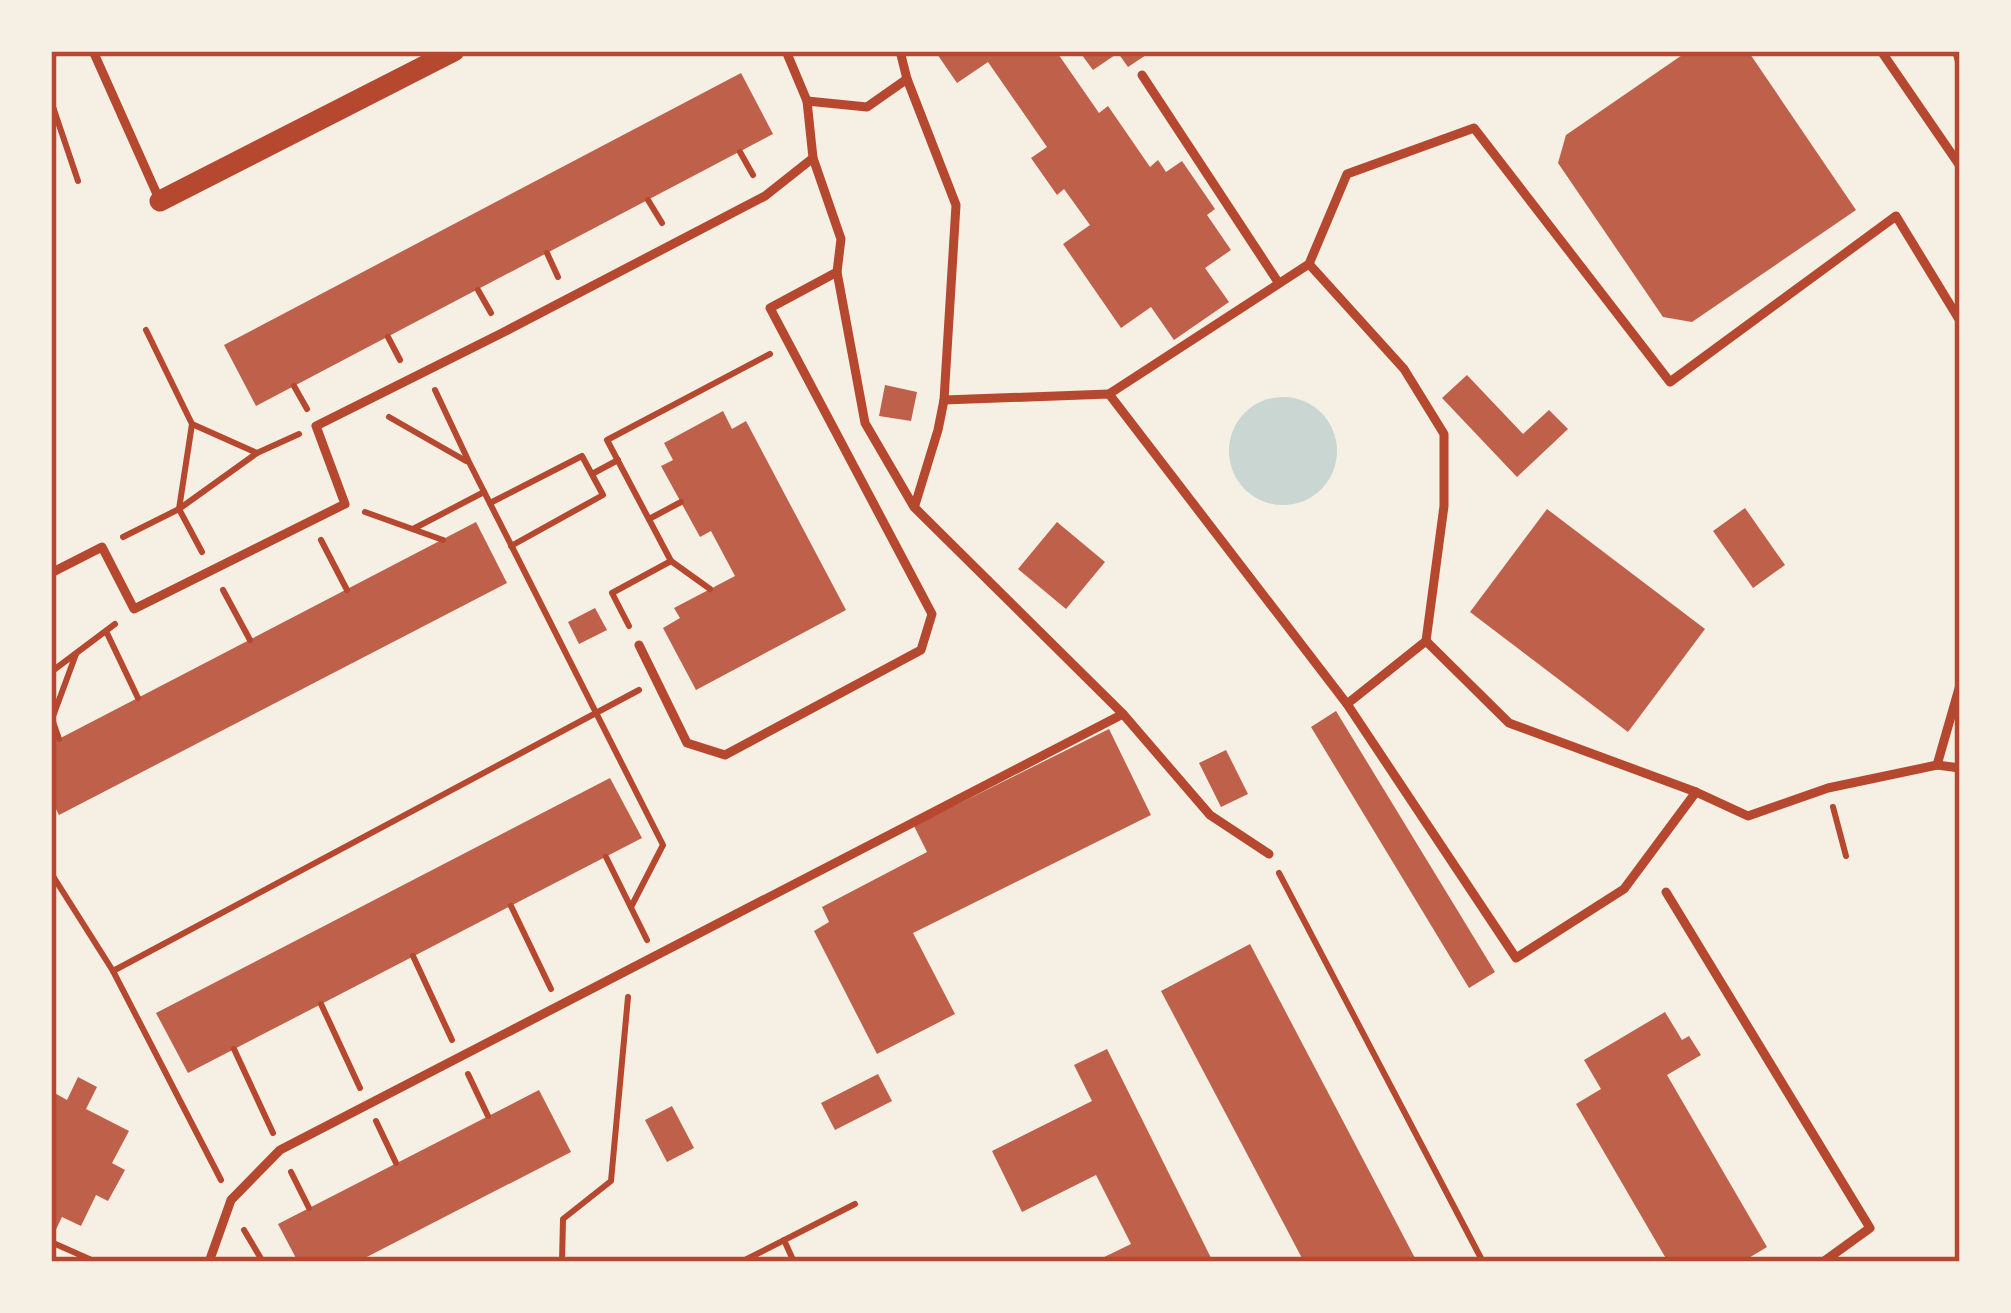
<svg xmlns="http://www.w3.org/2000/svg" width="2011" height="1313" font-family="'Roboto Condensed',sans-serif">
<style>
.water{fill:#c9d6d2}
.building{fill:#bf614a}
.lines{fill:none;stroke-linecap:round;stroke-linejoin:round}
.path{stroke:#b5482f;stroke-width:6}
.service{stroke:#b5482f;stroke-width:9}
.tertiary{stroke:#b5482f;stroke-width:21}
.neatline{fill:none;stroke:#b5482f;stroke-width:4.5}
</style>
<rect width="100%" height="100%" fill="#f6efe4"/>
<!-- water -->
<circle class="water" cx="1283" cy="451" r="54"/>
<!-- building -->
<g class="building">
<polygon points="935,51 1056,51 1099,113 1108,106 1150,167 1158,160 1166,172 1182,161 1215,209 1207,215 1231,250 1205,268 1229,302 1174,340 1151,307 1121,328 1063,244 1090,225 1064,189 1057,195 1031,158 1047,147 988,62 957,83"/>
<polygon points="1079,51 1152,51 1128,67 1118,53 1093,70"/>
<polygon points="1688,51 1748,51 1856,210 1692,322 1663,317 1558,163 1566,135"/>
<polygon points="741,73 773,134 256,406 224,345"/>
<polygon points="1467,375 1523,434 1549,410 1568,429 1517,477 1442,398"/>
<polygon points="885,385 917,392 911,421 879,416"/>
<polygon points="723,411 732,429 746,421 846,610 696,690 663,628 680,618 674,608 735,576 711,531 700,537 661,466 673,460 664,443"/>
<polygon points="1745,508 1785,565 1753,588 1713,531"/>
<polygon points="1547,509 1705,629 1628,732 1470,612"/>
<polygon points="476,522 507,583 59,815 51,799 51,743"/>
<polygon points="1057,522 1105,562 1066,609 1018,569"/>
<polygon points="595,608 607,630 579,644 568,622"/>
<polygon points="1336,711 1495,972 1469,988 1311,727"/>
<polygon points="1109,729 1151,815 913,933 955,1014 877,1054 814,931 829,922 822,907 927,852 914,826"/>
<polygon points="1226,750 1248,794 1221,807 1199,763"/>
<polygon points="610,778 642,838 188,1073 156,1013"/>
<polygon points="1250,944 1417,1262 1304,1262 1161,991"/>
<polygon points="1665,1012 1682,1040 1689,1036 1701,1055 1667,1075 1767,1247 1742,1262 1668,1262 1576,1104 1601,1089 1584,1060"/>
<polygon points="1107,1049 1213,1262 1094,1262 1131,1244 1096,1175 1022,1212 992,1151 1092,1101 1074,1065"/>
<polygon points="878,1074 892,1101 835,1130 821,1103"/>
<polygon points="78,1077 97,1087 86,1109 129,1131 112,1163 125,1170 108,1201 96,1195 81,1226 62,1217 51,1240 51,1091 67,1100"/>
<polygon points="539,1090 571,1152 357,1262 298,1262 278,1224"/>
<polygon points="672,1106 694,1148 667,1162 645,1120"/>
</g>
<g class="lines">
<!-- path -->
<g class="path">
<polyline points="1955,51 1960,69"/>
<polyline points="51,101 78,181"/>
<polyline points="740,152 753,175"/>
<polyline points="648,200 662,223"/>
<polyline points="547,253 558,277"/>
<polyline points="478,290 491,313"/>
<polyline points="146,330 192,424 257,453 299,434"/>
<polyline points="388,337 400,360"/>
<polyline points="294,386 307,409"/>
<polyline points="435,390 469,462 663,845 631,907"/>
<polyline points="389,417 466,461"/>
<polyline points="192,424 179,509 202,552"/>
<polyline points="592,474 618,460"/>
<polyline points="490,503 582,456 603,495 511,546"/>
<polyline points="365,512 443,540"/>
<polyline points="649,519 681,502"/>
<polyline points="413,529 484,492"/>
<polyline points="123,537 179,509 257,453"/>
<polyline points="321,540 347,590"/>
<polyline points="671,561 710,589"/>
<polyline points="223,590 250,640"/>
<polyline points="629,626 612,593 671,561 607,440 770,354"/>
<polyline points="106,631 138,698"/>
<polyline points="51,672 115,624"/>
<polyline points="52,719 76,654"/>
<polyline points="52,719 59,739"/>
<polyline points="1833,807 1846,856"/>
<polyline points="606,857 647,940"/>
<polyline points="51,873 113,971 221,1180"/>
<polyline points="1279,873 1483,1262"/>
<polyline points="511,906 551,989"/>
<polyline points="413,956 452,1040"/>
<polyline points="113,971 639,690"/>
<polyline points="321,1004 360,1088"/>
<polyline points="234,1049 273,1133"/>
<polyline points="468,1074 488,1116"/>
<polyline points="376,1121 396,1163"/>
<polyline points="291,1172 309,1208"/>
<polyline points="244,1230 263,1262"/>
<polyline points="784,1240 794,1262"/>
<polyline points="51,1242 96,1262"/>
<polyline points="562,1262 563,1219 611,1181 628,997"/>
<polyline points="741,1262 855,1204"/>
</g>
<!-- service -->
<g class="service">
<polyline points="93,51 160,201"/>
<polyline points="900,51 907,79 956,205 944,400 938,430 915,505"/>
<polyline points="1881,51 1960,166"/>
<polyline points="1142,75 1278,282"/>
<polyline points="807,101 867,107 907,79"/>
<polyline points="1309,264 1404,369 1444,434 1444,506 1426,641"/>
<polyline points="1109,394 1309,264 1347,174 1474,128 1670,382 1896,216 1960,321"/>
<polyline points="944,400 1109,394 1347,704 1516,958 1624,889 1696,792"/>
<polyline points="51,573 102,547 134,609 345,504 316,426 502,333 765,196 813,158 807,101 786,51"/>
<polyline points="639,645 687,743 725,755 921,650 932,614 770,308 837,272 841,239 813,158"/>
<polyline points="1347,704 1426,641 1509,723 1696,792 1748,816 1828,788 1937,765 1960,768"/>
<polyline points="1123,714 1210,815 1269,854"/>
<polyline points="1937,765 1960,685"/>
<polyline points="1666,892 1870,1228 1823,1262"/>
<polyline points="209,1262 231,1200 280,1150 1123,714 914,507 865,423 837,272"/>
</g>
<!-- tertiary -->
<polyline class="tertiary" points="160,201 454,51"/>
</g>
<!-- border -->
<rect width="2011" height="1313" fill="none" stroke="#f6efe4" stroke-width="108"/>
<rect x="54" y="54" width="1903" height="1205" class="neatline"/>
</svg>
